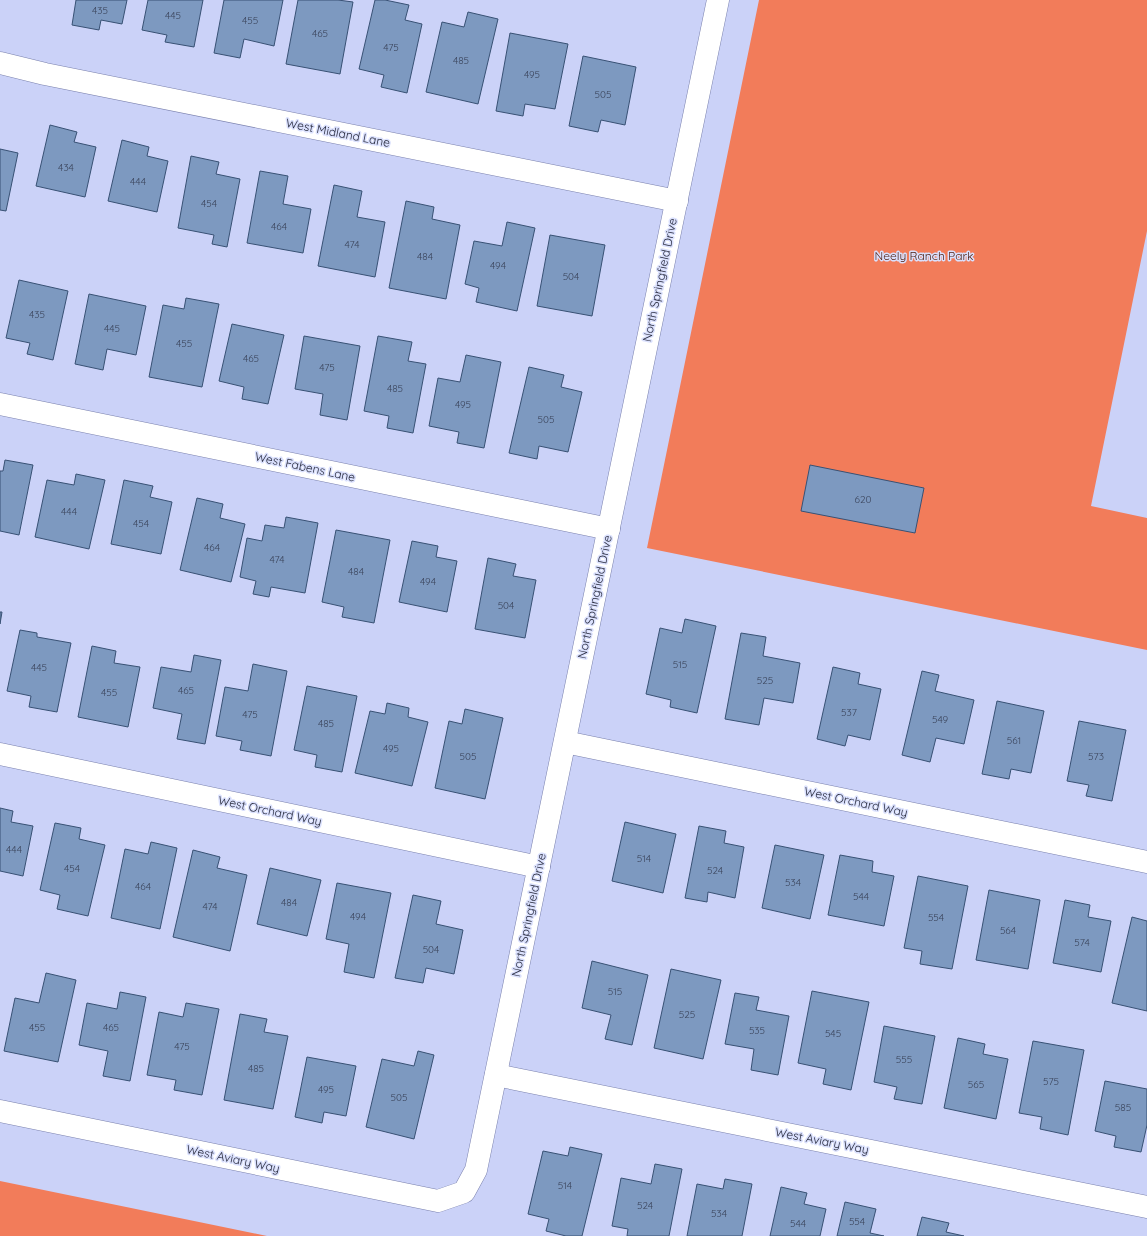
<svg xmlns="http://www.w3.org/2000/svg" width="1147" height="1236" font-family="Quicksand,sans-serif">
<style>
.green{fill:#f27c5a}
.building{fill:#7d99c0;stroke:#385174}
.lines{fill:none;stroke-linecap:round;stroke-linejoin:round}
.minor-casing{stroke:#7a81ad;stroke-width:23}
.minor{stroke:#fff;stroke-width:22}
.labels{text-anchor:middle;stroke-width:3;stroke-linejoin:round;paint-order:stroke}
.number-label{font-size:10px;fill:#3c465d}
.street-label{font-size:12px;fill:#272a3c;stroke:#dae0fd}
.park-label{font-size:12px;fill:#4d1b0d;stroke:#dae0fd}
</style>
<rect width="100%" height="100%" fill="#cbd2f8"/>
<!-- green -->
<g class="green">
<polygon points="759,0 1147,0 1147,231 1091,506 1147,518 1147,650 647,548"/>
<polygon points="0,1181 267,1236 0,1236"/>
</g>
<!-- building -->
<g class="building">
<polygon points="76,0 127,0 122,24 101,20 99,30 72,25"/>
<polygon points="148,0 203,0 194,47 165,42 167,35 142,30"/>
<polygon points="224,0 283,0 274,46 244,39 240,58 214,53"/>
<polygon points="298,0 338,0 353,2 340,74 286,64"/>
<polygon points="375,0 385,0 409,5 405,20 422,24 407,93 381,87 384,75 359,69"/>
<polygon points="468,12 498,19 478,104 426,92 442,22 464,27"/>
<polygon points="510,33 568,44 555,109 525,104 523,116 496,111"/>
<polygon points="583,56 636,67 625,125 601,120 598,132 569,126"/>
<polygon points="50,125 77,132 74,142 96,147 85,197 36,186"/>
<polygon points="122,140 149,147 147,156 168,161 157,212 108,201"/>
<polygon points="0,149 18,153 6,211 0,210"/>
<polygon points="191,156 219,162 216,174 240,179 227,247 212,244 214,235 178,228"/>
<polygon points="260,171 288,176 283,204 311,209 303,253 247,243"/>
<polygon points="334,185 362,191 357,217 385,222 375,277 318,266"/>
<polygon points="406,201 434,207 432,219 460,225 446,299 389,288"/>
<polygon points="507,222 535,228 517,311 476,302 479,288 465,284 474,241 502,246"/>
<polygon points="550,235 605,245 592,316 537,306"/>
<polygon points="19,280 68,291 53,360 27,354 30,343 6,338"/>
<polygon points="89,294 146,306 136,355 107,349 103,370 75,364"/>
<polygon points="186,298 219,304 202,387 149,377 163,305 184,309"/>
<polygon points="232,324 284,335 268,404 242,399 244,387 219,381"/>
<polygon points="304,336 360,346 347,420 320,415 323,394 295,389"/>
<polygon points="378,336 412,342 408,361 426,364 413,433 387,428 389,416 364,411"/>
<polygon points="466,355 501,362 484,448 457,443 459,432 429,426 438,378 460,382"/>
<polygon points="529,367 564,375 561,387 582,392 568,452 539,446 537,459 509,453"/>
<polygon points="5,460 33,465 19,535 0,531 0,471 3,471"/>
<polygon points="810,465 924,488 915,533 801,511"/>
<polygon points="76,474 105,480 89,549 35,537 47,480 74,485"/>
<polygon points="124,480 153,486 150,497 172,502 161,554 111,544"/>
<polygon points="197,498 223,504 220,518 245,524 231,582 180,570"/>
<polygon points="286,517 318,523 305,593 271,587 269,597 253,594 256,581 240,577 247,538 262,541 265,525 284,528"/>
<polygon points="336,530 390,540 374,623 342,617 344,607 322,602"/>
<polygon points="412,541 438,546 436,557 457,561 447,612 399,602"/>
<polygon points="488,558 516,564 513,576 536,580 525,638 475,629"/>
<polygon points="0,612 2,612 0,624"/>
<polygon points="685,619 716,626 697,713 670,707 671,700 646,694 660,628 682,633"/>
<polygon points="20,630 37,633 37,637 71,643 57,712 29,707 31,696 7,691"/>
<polygon points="741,633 766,637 763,656 800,663 793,703 764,698 759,725 725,719"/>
<polygon points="92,646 116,651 114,663 140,667 128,727 78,717"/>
<polygon points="194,655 221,660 205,744 177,739 182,714 153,708 161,667 191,672"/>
<polygon points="253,664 287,671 271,756 240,750 242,741 216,736 225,687 248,691"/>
<polygon points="833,667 860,673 858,684 881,689 870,740 848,735 845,746 817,739"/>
<polygon points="922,671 939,675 935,691 974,700 964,744 936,738 930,762 902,755"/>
<polygon points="307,686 357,696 342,772 315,767 317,755 294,750"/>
<polygon points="997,701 1044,711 1031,773 1011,769 1009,779 982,774"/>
<polygon points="387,703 409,708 408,717 428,722 412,786 355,773 370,711 385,714"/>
<polygon points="465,709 503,718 485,799 435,788 449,721 462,724"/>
<polygon points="1079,721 1126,730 1112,801 1086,796 1089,785 1067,781"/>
<polygon points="0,808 13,811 11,822 33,826 23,876 0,871"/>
<polygon points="625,822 676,834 663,893 612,881"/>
<polygon points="55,823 81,828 79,839 105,845 88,916 57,909 60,895 40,890"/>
<polygon points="699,826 726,831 724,843 744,847 735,898 708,892 707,902 685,898"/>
<polygon points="151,842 177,848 160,929 111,918 125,849 148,854"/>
<polygon points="775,845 824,855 810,919 762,908"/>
<polygon points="193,850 220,857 217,868 247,875 230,951 173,937"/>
<polygon points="840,855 873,861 872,872 894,876 884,926 828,915"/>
<polygon points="270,868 321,880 307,936 257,924"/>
<polygon points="918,876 968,886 952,969 920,964 922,951 904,948"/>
<polygon points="337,883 391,893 374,978 344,972 349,944 326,939"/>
<polygon points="989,890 1040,900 1028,969 976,960"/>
<polygon points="413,895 441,901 436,924 463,930 454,974 426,968 423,983 395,978"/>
<polygon points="1065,900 1090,905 1088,917 1111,921 1101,972 1053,963"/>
<polygon points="1132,917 1147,921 1147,1011 1112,1003"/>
<polygon points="592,961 648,975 632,1045 605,1039 611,1015 582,1008"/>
<polygon points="671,969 721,980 703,1059 654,1048"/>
<polygon points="46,973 76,980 58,1062 4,1051 15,998 39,1003"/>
<polygon points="812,991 869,1002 851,1090 823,1084 826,1069 798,1063"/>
<polygon points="120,992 146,997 130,1081 103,1076 108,1051 79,1045 87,1003 117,1009"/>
<polygon points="735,993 759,997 756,1010 789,1016 778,1075 751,1070 754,1049 725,1044"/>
<polygon points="186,1003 219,1009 202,1095 174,1090 176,1080 147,1075 159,1012 183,1017"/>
<polygon points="240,1014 267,1019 264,1032 288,1036 273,1109 224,1100"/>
<polygon points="884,1026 935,1036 922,1104 894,1099 897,1087 874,1082"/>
<polygon points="958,1038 985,1044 983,1054 1008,1059 996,1119 944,1108"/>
<polygon points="1033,1041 1084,1050 1068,1135 1040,1129 1042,1117 1019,1113"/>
<polygon points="418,1051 434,1055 414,1139 366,1127 382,1059 414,1066"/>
<polygon points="307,1057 356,1066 346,1116 324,1112 322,1123 295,1117"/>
<polygon points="1105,1081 1147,1089 1147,1125 1141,1152 1114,1147 1116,1136 1095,1131"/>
<polygon points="570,1147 602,1154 582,1236 566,1236 546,1231 549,1219 528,1214 543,1151 568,1156"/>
<polygon points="655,1164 682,1169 669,1236 627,1236 628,1229 612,1226 621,1178 651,1184"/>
<polygon points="725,1179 752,1184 742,1236 687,1236 697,1184 723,1189"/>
<polygon points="781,1187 807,1193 804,1204 826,1209 820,1236 770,1236"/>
<polygon points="845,1202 876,1209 870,1233 884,1236 837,1236"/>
<polygon points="922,1217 949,1223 946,1232 964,1236 917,1236"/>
</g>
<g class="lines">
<defs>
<g id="minor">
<polyline points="0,63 45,74 677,201"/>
<polyline points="0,404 609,529"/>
<polyline points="565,742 1147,862"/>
<polyline points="0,754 539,867"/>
<polyline points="496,1075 1147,1207"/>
<polyline points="0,1111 438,1201 464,1192 476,1170 718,0"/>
</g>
</defs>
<!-- minor casing -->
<use href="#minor" class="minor-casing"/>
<!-- minor -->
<use href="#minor" class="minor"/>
</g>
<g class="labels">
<!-- number labels -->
<g class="number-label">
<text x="100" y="14">435</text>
<text x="173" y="19">445</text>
<text x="250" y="24">455</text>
<text x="320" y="37">465</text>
<text x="391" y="51">475</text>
<text x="461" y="64">485</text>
<text x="532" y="78">495</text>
<text x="603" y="98">505</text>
<text x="66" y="171">434</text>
<text x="138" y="185">444</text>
<text x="209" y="207">454</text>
<text x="279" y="230">464</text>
<text x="352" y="248">474</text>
<text x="425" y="260">484</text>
<text x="498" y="269">494</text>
<text x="571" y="280">504</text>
<text x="37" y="318">435</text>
<text x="112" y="332">445</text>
<text x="184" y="347">455</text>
<text x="251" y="362">465</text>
<text x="327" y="371">475</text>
<text x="395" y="392">485</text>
<text x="463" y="408">495</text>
<text x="546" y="423">505</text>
<text x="863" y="503">620</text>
<text x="69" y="515">444</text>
<text x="141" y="527">454</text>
<text x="212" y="551">464</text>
<text x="277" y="563">474</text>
<text x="356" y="575">484</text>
<text x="428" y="585">494</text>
<text x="506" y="609">504</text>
<text x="680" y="668">515</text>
<text x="39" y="671">445</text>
<text x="765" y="684">525</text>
<text x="186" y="694">465</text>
<text x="109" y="696">455</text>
<text x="849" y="716">537</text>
<text x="250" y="718">475</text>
<text x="940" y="723">549</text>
<text x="326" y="727">485</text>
<text x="1014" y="744">561</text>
<text x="391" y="752">495</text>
<text x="468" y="760">505</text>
<text x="1096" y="760">573</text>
<text x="14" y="853">444</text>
<text x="644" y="862">514</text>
<text x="72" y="872">454</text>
<text x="715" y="874">524</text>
<text x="793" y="886">534</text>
<text x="143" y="890">464</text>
<text x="861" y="900">544</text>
<text x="289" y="906">484</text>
<text x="210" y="910">474</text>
<text x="358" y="920">494</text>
<text x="936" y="921">554</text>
<text x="1008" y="934">564</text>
<text x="1082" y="946">574</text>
<text x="431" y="953">504</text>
<text x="615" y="995">515</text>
<text x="687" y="1018">525</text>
<text x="37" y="1031">455</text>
<text x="111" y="1031">465</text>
<text x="757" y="1034">535</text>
<text x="833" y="1037">545</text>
<text x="182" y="1050">475</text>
<text x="904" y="1063">555</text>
<text x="256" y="1072">485</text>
<text x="1051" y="1085">575</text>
<text x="976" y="1088">565</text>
<text x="326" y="1093">495</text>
<text x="399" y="1101">505</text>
<text x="1123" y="1111">585</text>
<text x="565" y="1189">514</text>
<text x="645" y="1209">524</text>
<text x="719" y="1217">534</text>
<text x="857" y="1225">554</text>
<text x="798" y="1227">544</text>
</g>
<!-- street labels -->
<g class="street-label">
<text transform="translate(338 133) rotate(11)" y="4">West Midland Lane</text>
<text transform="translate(660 280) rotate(-78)" y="4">North Springfield Drive</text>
<text transform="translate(305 467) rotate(12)" y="4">West Fabens Lane</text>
<text transform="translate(595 597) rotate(-78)" y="4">North Springfield Drive</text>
<text transform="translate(856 802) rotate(12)" y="4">West Orchard Way</text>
<text transform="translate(270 811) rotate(12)" y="4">West Orchard Way</text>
<text transform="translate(529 915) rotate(-78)" y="4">North Springfield Drive</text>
<text transform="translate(822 1141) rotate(11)" y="4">West Aviary Way</text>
<text transform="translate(233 1159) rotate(12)" y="4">West Aviary Way</text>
</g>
<!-- park labels -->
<g class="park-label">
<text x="924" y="260">Neely Ranch Park</text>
</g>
</g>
</svg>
